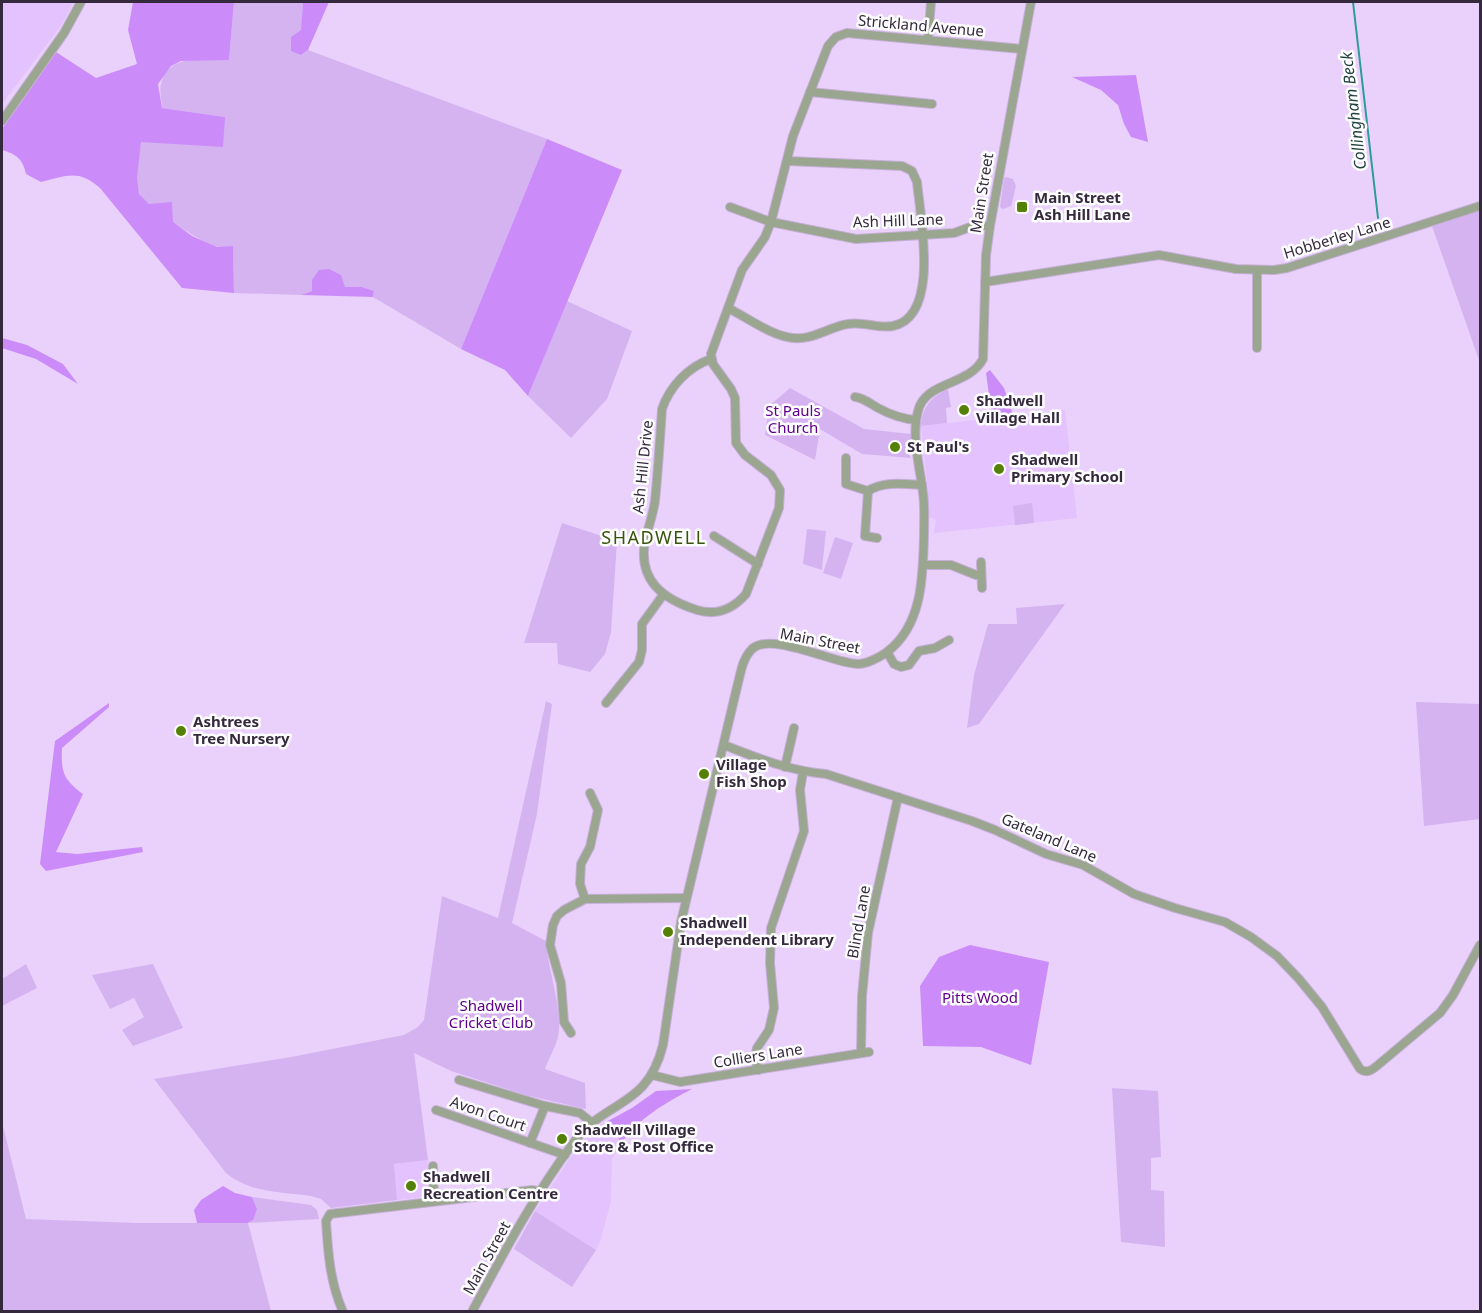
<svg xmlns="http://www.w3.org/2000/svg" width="1482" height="1313" font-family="'Noto Sans',sans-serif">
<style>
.built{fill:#e4c2fe}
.green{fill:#d5b3f1}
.forest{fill:#cb8cf9}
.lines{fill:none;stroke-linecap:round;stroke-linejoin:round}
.stream{stroke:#2b9c96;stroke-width:2}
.minor-casing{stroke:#c5afd6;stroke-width:10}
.minor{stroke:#9aa68f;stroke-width:8}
.poi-dot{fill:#548006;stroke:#fdfdfd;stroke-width:2}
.labels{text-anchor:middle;stroke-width:5;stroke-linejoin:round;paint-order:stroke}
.street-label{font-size:15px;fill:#34293d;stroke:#fdfdfd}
.poi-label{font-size:15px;font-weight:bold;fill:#34293d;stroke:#fdfdfd;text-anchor:start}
.park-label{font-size:15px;fill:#61008d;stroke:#fdfdfd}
.water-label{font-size:16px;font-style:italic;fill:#21413f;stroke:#fdfdfd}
.quarter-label{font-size:18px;letter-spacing:1.5px;fill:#37530d;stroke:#fdfdfd}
</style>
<rect width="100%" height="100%" fill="#e9d1fc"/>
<!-- built -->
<g class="built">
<polygon points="2,2 74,2 60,27 2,104"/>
<polygon points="1065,410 1077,518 934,533 936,520 928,517 928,493 921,426"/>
<polygon points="606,1122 622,1143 612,1159 611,1201 600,1242 596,1250 535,1211 568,1161 593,1128"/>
<polygon points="428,1160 431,1196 397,1200 394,1164"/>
</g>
<!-- green -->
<g class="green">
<path d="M234,2h69l-2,53 7,-5 239,89 -86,210 -88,-52 1,-6 -12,-4h-17l-33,4 -11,4 -67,-2 -1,-47c-6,1 -13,2 -19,0 -14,-5 -71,-41 -75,-53 -5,-15 0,-36 2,-51l84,-25 -63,-9c0,-7 -3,-17 -1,-24 7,-31 43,-24 68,-24z"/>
<polygon points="1007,177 1013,179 1016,186 1011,206 1003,209 1000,207 1004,178"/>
<polygon points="1480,210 1480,363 1432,226"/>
<polygon points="567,301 632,331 607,399 571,438 528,396"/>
<polygon points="790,388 864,429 911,434 911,448 908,451 911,458 862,454 820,429 815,460 765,435 769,406"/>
<path d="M948,389l3,18 -5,1 1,15 -26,3c1,-19 10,-29 27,-37z"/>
<polygon points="1032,503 1034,523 1015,525 1013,506"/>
<polygon points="562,523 617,541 611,632 605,654 590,672 558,664 557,643 524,643"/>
<polygon points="807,529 826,531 822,570 803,564"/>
<polygon points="835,537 853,543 841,579 823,573"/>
<polygon points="1065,604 979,724 967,728 974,675 988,624 1017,624 1016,608"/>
<path d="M546,701l6,3 -15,110 -25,109 34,18c2,30 14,58 13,88 0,13 -10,28 -14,40l40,14 1,26 -60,-14 -75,-24 -37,-18 14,107 -34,4 3,36 -66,8 -10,-9 -10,-3c-30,-4 -61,-3 -85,-23l-72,-94 137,-22 113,-22 14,-8 6,-7 18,-124 56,22z"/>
<polygon points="1416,702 1480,704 1480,819 1424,826"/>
<polygon points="26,964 37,988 2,1006 2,979"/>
<polygon points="153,964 183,1028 133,1046 122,1030 144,1017 134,998 110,1009 92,975"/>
<polygon points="1112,1088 1158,1091 1161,1157 1151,1158 1151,1190 1164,1191 1165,1247 1121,1242"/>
<polygon points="2,1122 26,1219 136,1223 247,1223 257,1209 252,1197 311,1205 317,1210 319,1219 248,1223 271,1311 2,1311"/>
<polygon points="535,1211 596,1250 572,1287 514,1249"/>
</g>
<!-- forest -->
<g class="forest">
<path d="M133,2h101l-5,58 -48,1 -10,5 -13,18 4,24 63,9 -2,30 -82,-5 -4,36 2,16 10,10 23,-2 1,20 19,14 25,11 16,-1 1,47 -52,-5 -82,-100c-22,-19 -33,-12 -59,-6l-15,-8c-3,-15 -10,-20 -24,-24v-21l54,-77 40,26 41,-14 -9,-34z"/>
<polygon points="303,2 329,2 308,50 301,55 291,51 291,37 301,30"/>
<polygon points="1136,75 1148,142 1131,137 1124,124 1118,105 1101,90 1072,77"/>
<polygon points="547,139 622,170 528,396 505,370 461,349"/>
<polygon points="329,269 341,275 345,287 362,287 374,291 373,297 301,295 312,291 312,280 319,270"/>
<polygon points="2,338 27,345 63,364 78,384 36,359 2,348"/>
<polygon points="990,370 1004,388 1013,415 992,417 986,373"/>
<path d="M109,703v4l-47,41c-1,24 1,31 21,46l-27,58 21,2 65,-7 1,5 -97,19 -6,-7 15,-123z"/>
<polygon points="970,945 1049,962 1031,1065 981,1047 923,1046 920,986 939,957"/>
<path d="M692,1089c-25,13 -55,30 -70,54l-16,-21 26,-14 24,-17z"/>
<polygon points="223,1186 235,1193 252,1197 257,1209 253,1220 247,1223 197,1223 194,1210 201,1200"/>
</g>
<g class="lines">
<!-- stream -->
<polyline class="stream" points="1353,2 1378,218"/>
<defs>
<g id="minor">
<polyline points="928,40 931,2"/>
<polyline points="810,92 932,104"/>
<polyline points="2,121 64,33 81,2"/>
<polyline points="730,207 771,222 856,239 954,233 973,226 990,226"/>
<polyline points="985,282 1159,255 1236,269 1274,270 1287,268 1480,206"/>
<path d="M728,308c24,12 53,36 80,29 14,-3 26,-11 40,-13 15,-3 30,5 45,2 48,-10 27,-110 24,-144l-5,-11 -10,-5 -114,-5"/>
<polyline points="1257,348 1257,270"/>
<path d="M711,359c-23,8 -41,27 -49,50 -2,31 -4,62 -7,92 -2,14 -7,27 -10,40 -7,40 18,58 52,69 20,6 36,-1 49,-16l33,-86 1,-18 -9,-15 -26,-20 -9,-12 -1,-45 -4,-9 -18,-25 -2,-10 31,-84 23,-33 6,-15 22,-86 35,-90 8,-9 11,-4 175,16"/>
<path d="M855,397c9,1 14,6 23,11 11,6 25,11 38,12"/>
<path d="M846,458v26l22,7c16,-10 36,-7 54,-6"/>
<polyline points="868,491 865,536 877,538"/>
<polyline points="714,536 758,564"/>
<polyline points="981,562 982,588"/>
<polyline points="923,565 951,565 976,575 981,575"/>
<polyline points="887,652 894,664 901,667 909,665 919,651 935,648 949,640"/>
<polyline points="606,703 639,662 642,650 642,624 663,595"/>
<path d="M724,745c33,13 66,26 102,29l146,47 23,9 51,24 37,11 51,29 41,14 50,14 26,15 26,19 22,23 23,28 38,62c7,5 12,1 18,-4l62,-52 13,-18 27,-50"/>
<polyline points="785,767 794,728"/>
<polyline points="585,899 580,884 581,864 590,847 598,810 590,793"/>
<polyline points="571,1033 564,1022 561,983 550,945 553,925 557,916 564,910 585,899 686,898"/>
<polyline points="861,1053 862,996 868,933 898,797"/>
<polyline points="758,1070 755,1057 757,1048 769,1030 774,1008 770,963 771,928 804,831 800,790 803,772"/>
<polyline points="652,1075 680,1082 869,1052"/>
<polyline points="459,1080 545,1106 580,1113 591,1122"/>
<polyline points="436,1110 565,1155"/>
<polyline points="530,1143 545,1106"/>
<polyline points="433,1166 434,1201"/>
<path d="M343,1312c-13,-30 -15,-59 -17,-91l4,-7 202,-24 9,2"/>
<path d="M472,1312c31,-58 62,-117 102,-170 33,-44 73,-33 89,-97l18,-123 57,-239c3,-12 5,-25 14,-34 19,-18 83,15 106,15 9,0 22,-7 29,-12 36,-27 36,-77 37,-118 0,-14 1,-27 -1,-41 -3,-26 -12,-56 -5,-82 7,-30 51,-25 65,-52l3,-104 4,-29 41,-224"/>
</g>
</defs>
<!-- minor casing -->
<use href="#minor" class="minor-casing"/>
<!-- minor -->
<use href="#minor" class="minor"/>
</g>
<!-- markers -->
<g class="poi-dot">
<rect x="1016" y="201" width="12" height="12" rx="3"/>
<circle cx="964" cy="410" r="6"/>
<circle cx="895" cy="447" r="6"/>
<circle cx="999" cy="469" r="6"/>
<circle cx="181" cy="731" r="6"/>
<circle cx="704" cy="774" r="6"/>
<circle cx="668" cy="932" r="6"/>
<circle cx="562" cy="1139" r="6"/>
<circle cx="411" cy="1186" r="6"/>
</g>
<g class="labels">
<!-- street labels -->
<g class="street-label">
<text transform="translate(921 26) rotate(5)" y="5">Strickland Avenue</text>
<text transform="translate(982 193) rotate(-81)" y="5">Main Street</text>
<text transform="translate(898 221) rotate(-2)" y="5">Ash Hill Lane</text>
<text transform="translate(1337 238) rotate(-17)" y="5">Hobberley Lane</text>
<text transform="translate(643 467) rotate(-84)" y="5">Ash Hill Drive</text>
<text transform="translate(820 641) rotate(11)" y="5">Main Street</text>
<text transform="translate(1049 838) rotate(23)" y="5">Gateland Lane</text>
<text transform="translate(859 922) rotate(-80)" y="5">Blind Lane</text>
<text transform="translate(758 1056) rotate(-9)" y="5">Colliers Lane</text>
<text transform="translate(488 1114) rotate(19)" y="5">Avon Court</text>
<text transform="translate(487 1258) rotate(-61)" y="5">Main Street</text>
</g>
<!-- poi labels -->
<g class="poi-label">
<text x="1034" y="203">Main Street<tspan x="1034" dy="17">Ash Hill Lane</tspan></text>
<text x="976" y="406">Shadwell<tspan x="976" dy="17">Village Hall</tspan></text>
<text x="907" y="452">St Paul's</text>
<text x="1011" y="465">Shadwell<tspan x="1011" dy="17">Primary School</tspan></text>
<text x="193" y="727">Ashtrees<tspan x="193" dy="17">Tree Nursery</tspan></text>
<text x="716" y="770">Village<tspan x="716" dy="17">Fish Shop</tspan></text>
<text x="680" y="928">Shadwell<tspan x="680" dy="17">Independent Library</tspan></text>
<text x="574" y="1135">Shadwell Village<tspan x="574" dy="17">Store &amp; Post Office</tspan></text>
<text x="423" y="1182">Shadwell<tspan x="423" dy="17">Recreation Centre</tspan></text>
</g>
<!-- park labels -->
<g class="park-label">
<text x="793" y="416">St Pauls<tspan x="793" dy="17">Church</tspan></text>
<text x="980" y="1003">Pitts Wood</text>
<text x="491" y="1011">Shadwell<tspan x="491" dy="17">Cricket Club</tspan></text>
</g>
<!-- water labels -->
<g class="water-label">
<text transform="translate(1353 111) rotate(-97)" y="6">Collingham Beck</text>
</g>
<!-- quarter labels -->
<g class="quarter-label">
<text x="654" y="544">SHADWELL</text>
</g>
</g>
<!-- border -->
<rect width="1482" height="1313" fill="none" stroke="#34293d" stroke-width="6"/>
</svg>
